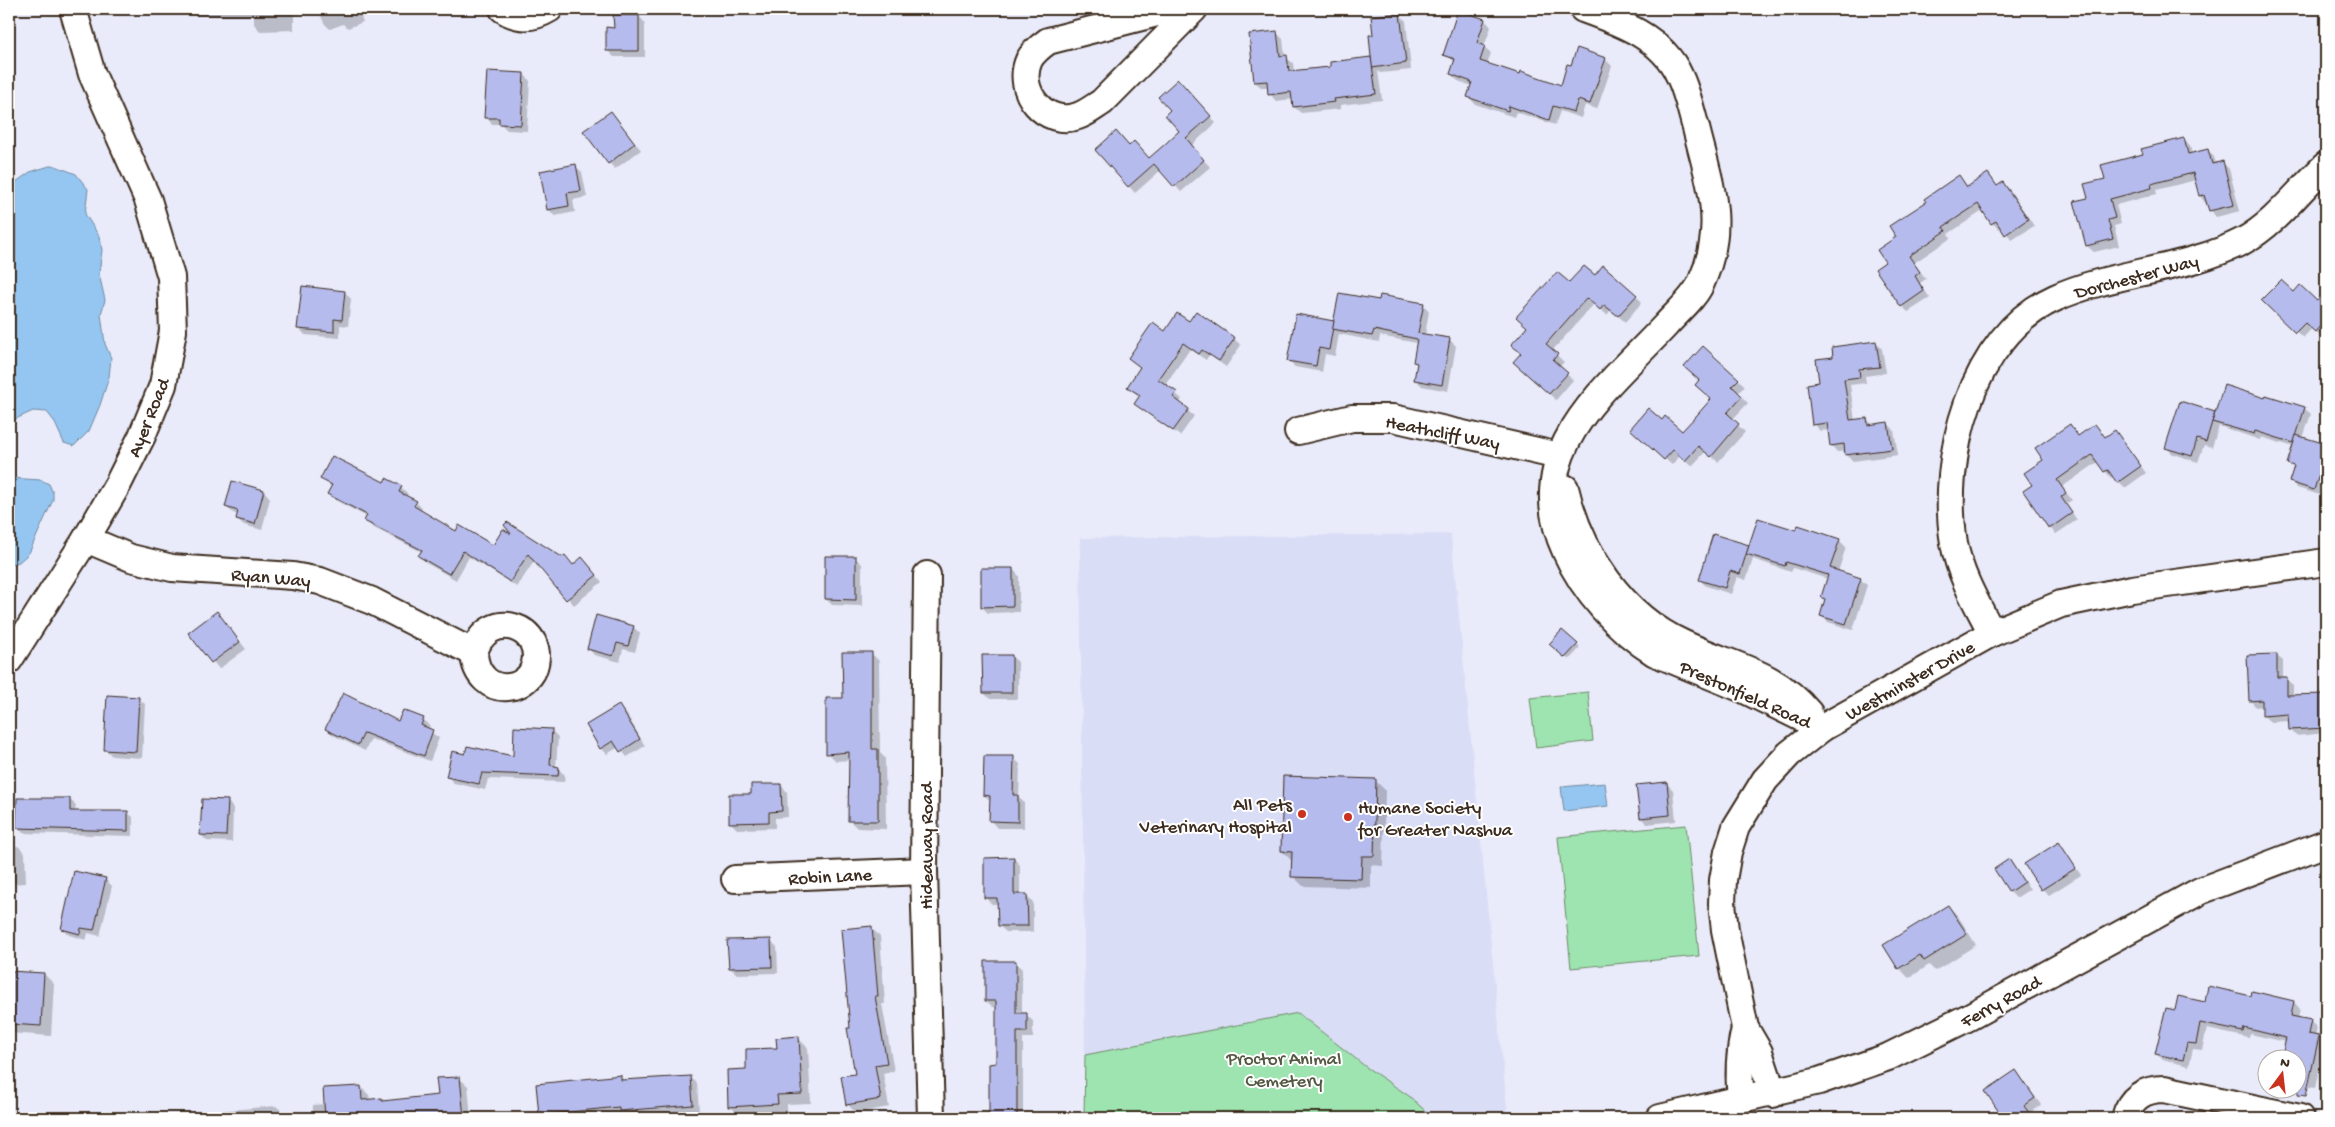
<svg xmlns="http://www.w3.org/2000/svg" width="2335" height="1127" font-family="'Gochi Hand',sans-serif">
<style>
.built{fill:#daddf6}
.green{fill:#9ee4b0;stroke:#6c8767}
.water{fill:#95c6f1;stroke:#71889d}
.shadow{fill:#0003}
.building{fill:#b6bbed;stroke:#3b2a1e}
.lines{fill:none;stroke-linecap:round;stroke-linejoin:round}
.street-casing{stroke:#3b2a1e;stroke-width:30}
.street{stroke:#fff;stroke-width:26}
.poi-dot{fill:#c8321e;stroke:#fff;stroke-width:2}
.labels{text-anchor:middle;stroke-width:4;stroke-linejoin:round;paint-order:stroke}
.street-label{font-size:19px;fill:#3b2a1e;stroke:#fff}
.poi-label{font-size:19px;fill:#3b2a1e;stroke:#fff;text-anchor:end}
.park-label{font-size:19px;fill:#545842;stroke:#fff}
</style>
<rect width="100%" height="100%" fill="#e9ebfa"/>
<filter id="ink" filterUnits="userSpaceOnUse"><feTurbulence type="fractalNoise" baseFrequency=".02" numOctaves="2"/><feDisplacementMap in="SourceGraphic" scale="10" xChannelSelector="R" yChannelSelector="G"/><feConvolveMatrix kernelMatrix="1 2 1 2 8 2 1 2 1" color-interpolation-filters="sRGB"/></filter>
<g filter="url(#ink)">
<!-- built -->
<polygon class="built" points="1451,534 1508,1118 1433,1118 1409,1096 1366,1067 1298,1013 1085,1055 1080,538"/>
<!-- green -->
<g class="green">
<polygon points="1588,692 1593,741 1536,748 1530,698"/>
<polygon points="1686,825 1699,956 1571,968 1558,837"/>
<polygon points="1298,1013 1366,1067 1409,1096 1433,1118 1084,1118 1085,1055"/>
</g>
<!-- water -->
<g class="water">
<polygon points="53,165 76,174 88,189 85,214 99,236 102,250 99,274 105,300 101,314 105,344 111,358 109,377 100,405 89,431 74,446 64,443 54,421 47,412 33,411 9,422 9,187 30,172"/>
<polygon points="9,478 41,480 49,484 53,493 53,500 29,553 19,562 9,565"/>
<polygon points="1605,783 1608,806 1564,811 1561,787"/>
</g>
<!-- shadow -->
<g class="shadow">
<polygon points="188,9 294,9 294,30 260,31 254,24 254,16 195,16"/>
<polygon points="318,9 358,9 363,22 348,28 343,24 330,29 324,23"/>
<polygon points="1459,12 1485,20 1491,27 1484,47 1491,53 1487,65 1562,86 1572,67 1605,59 1612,66 1597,109 1585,105 1581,118 1560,111 1555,125 1516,112 1514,117 1475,104 1469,97 1472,86 1458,81 1451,74 1455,62 1445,54"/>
<polygon points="1399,14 1406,21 1411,70 1380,73 1378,71 1382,100 1340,105 1341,109 1301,113 1294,107 1293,99 1276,101 1270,94 1269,88 1262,88 1255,82 1276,32 1283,39 1285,57 1293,63 1294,72 1332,68 1373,61 1374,36"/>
<polygon points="639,16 645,23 645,57 614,57 607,50 615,29"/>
<polygon points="524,74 530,81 527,131 507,130 501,124 492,124 486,117"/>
<polygon points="1184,87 1216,123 1191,146 1210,167 1181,192 1161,170 1135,193 1097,151 1129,147 1149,159 1181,132 1172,110"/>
<polygon points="611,112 641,150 615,169 609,163"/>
<polygon points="2183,139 2190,146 2192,154 2208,150 2214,157 2216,164 2222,162 2229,169 2240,211 2216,217 2200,196 2196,180 2156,190 2157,194 2116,205 2121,224 2114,226 2119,246 2094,252 2087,246 2089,199 2107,180 2144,155"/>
<polygon points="575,166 582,172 587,197 573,200 575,212 555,216 548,209"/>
<polygon points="1988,175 1998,187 2003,184 2010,190 2034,226 2012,240 2002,227 1999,229 1992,223 1984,210 1948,234 1951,238 1914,263 1926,279 1920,283 1930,298 1908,312 1902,306 1887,263 1898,237 1927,202 1959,177 1969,188"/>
<polygon points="1595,277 1636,296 1642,302 1625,322 1611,310 1607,315 1594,304 1552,351 1564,362 1559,367 1573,380 1556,400 1521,369 1569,284"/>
<polygon points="303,288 345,292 351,299 348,326 340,325 340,338 305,335 299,328"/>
<polygon points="2326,293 2326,333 2322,337 2312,328 2303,338 2263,300 2294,294 2317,303"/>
<polygon points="1380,302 1423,304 1429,311 1425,335 1450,340 1456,346 1448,391 1422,386 1415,379 1418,365 1414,361 1417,343 1380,336 1379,342 1339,334 1335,356 1325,354 1322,372 1295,367 1288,361 1333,322"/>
<polygon points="1189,323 1234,339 1241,345 1226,367 1209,355 1206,360 1190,349 1165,385 1182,399 1179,404 1194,416 1180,436 1136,403 1140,397 1128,387 1141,368 1129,358 1166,332"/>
<polygon points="1876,342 1882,349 1886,373 1865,376 1866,383 1850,385 1855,421 1867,419 1873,425 1888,423 1894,430 1898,455 1853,461 1847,455 1846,451 1837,452 1831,445 1829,430 1820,431 1814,424 1820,383 1835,358"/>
<polygon points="1738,379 1745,386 1738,393 1748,403 1732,420 1745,432 1718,462 1706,451 1692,466 1680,456 1672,465 1638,435 1662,422 1682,433"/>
<polygon points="2266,400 2304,408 2311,414 2303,438 2326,445 2326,477 2320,495 2297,488 2290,481 2294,469 2289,463 2294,447 2261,437 2260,440 2219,426 2212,447 2204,445 2198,462 2173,454 2167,448 2214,413 2216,415"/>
<polygon points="2070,425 2079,437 2095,425 2106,438 2115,431 2146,473 2125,488 2114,476 2111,478 2098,462 2062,487 2072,500 2066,504 2077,520 2056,534 2050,528 2034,485 2045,460"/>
<polygon points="321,478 384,484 386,480 401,487 408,494 406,497 417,503 414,503 412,512 417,503 422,508 421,512 457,532 493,546 503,531 574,566 589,565 602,582 574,605 535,560 517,587 469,557 456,580 426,563 420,556 422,552 372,527 366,521 367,517 335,500 329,493 332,487"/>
<polygon points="232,483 264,491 270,498 262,530 244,525 237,519 238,515 233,513 226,507"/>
<polygon points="1797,532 1839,540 1846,547 1838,572 1860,579 1867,585 1853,630 1828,622 1821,616 1826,601 1822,597 1828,579 1793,568 1791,572 1753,559 1746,580 1737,577 1731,594 1706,586 1700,580 1748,546"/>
<polygon points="855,558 862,564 862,606 832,605 826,599"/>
<polygon points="1013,569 1019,576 1019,612 988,613 982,607"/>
<polygon points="217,613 246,649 219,669 190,633"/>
<polygon points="633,627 640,633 635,652 623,649 620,662 594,655 588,648"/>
<polygon points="1551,644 1577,645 1580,648 1569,660"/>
<polygon points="871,653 879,661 880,753 885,758 886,829 857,828 849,820 850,760 836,761 828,753"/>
<polygon points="2276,655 2283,661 2283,679 2286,679 2293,685 2293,696 2326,694 2326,733 2296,736 2290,729 2290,721 2270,722 2263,715 2263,706 2256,707 2250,700"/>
<polygon points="1011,656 1018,662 1018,699 990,699 984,693"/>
<polygon points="138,698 145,704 142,758 112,756 105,749"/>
<polygon points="619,707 626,713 645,746 627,757 619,747 607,754 601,748"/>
<polygon points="423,719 430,726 428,730 439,738 430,761 371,739 365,751 333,735 327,729"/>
<polygon points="551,730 558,737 556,767 565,775 564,782 488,779 485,790 454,783 447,776 466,755 514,758"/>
<polygon points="1013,758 1020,764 1019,797 1024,803 1024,828 997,828 991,821 991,802 984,795"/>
<polygon points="1375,780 1385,790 1383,866 1371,865 1371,888 1303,886 1293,876 1292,861 1282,851"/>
<polygon points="1666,783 1673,790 1676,821 1647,824 1641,818"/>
<polygon points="781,785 787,792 788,817 775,818 775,828 737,829 730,822 753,795"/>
<polygon points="70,800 76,805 75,812 127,812 133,817 133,836 23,833 18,827"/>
<polygon points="227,801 233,808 232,842 207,841 201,835"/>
<polygon points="2059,844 2081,875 2049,895 2042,889"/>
<polygon points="18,846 25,853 26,883 9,884 9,847"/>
<polygon points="1013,858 1020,865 1020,895 1026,895 1033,902 1033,932 1006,932 999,926 999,904 992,904 985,898"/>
<polygon points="2009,861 2030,889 2016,898 2010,892"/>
<polygon points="105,879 112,886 100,936 88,933 86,940 69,935 62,929"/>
<polygon points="1948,906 1958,916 1976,945 1935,971 1929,965 1909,978 1899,968"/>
<polygon points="871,928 880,936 885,1004 882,1004 894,1071 883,1073 889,1107 856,1113 847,1104 857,1075 851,1029"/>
<polygon points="770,940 777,947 778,973 737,974 730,968"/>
<polygon points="1015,962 1022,969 1022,1015 1026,1015 1033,1021 1033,1038 1023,1038 1023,1118 990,1118 990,1065 997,1065 997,1007 993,1007 986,1001"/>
<polygon points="9,972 44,974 54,984 51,1036 9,1033"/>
<polygon points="2253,993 2294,1002 2300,1009 2298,1019 2310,1021 2317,1028 2315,1037 2325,1044 2315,1088 2298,1084 2298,1060 2286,1042 2250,1034 2249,1038 2207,1029 2202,1050 2193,1049 2189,1066 2163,1060 2157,1054 2176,1012 2206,1004 2252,997"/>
<polygon points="798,1038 808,1048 811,1103 787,1104 787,1114 740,1116 730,1106 748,1070"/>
<polygon points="2016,1071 2041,1105 2030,1113 2033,1118 1996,1118 2002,1114"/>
<polygon points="620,1077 625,1081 690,1077 697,1083 699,1111 627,1117 623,1113 572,1118 544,1118 540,1114"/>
<polygon points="459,1078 468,1086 471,1118 313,1118 313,1105 325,1104 361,1087 369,1095 370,1100 382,1100 384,1102 439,1097"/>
<polygon points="276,1106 283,1112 283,1118 205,1118 205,1112"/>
<polygon points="151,1111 158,1118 105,1118 105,1116"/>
</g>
<!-- building -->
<g class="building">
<polygon points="1458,10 1485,19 1477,43 1485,46 1480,61 1499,67 1520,74 1521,71 1561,85 1567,64 1571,65 1577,48 1606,58 1590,104 1578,100 1574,112 1553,106 1549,120 1509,106 1508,111 1467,97 1472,82 1450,74 1455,59 1443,55"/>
<polygon points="1400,13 1406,63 1372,68 1369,35 1373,35 1371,16"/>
<polygon points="613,15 639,15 639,51 606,51 606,27 614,28"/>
<polygon points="1277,31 1280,56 1287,55 1289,71 1330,67 1330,62 1371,57 1376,94 1334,99 1335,102 1293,107 1291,92 1268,95 1267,81 1254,82 1249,34"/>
<polygon points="487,71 524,73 521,125 499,124 499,118 484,118"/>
<polygon points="1178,79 1211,116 1186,138 1204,160 1174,187 1154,164 1128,187 1095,150 1116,131 1129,146 1134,141 1149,158 1164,145 1179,131 1165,115 1170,110 1158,97"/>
<polygon points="611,111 635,143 608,164 583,131"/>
<polygon points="2184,138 2188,154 2208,149 2212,164 2223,161 2234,205 2209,211 2204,195 2199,196 2193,173 2151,184 2152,188 2110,199 2115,218 2108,220 2113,239 2086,246 2074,201 2088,198 2084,184 2105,179 2101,165 2143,154 2141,149"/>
<polygon points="576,164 581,191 567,193 569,206 547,210 540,171"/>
<polygon points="1988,173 1997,186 2003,182 2028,219 2005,235 1996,221 1991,224 1978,204 1943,227 1946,231 1909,256 1920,272 1915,276 1924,291 1901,307 1875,269 1885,262 1877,250 1896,237 1889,226 1926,202 1924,199 1959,175 1967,187"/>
<polygon points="1603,265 1637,295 1618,316 1604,305 1600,310 1587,298 1575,311 1546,344 1558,354 1553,360 1568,373 1549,394 1513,362 1521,353 1511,345 1527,327 1516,317 1557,272 1569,282 1584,266 1595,275"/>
<polygon points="2281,280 2294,292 2300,285 2317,301 2326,291 2326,319 2315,332 2305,323 2295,333 2261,300"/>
<polygon points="302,286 345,291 342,320 334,319 334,332 297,329"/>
<polygon points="1339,293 1379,300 1380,295 1424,303 1418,333 1450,338 1442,385 1414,380 1417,363 1413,362 1417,339 1374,330 1372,336 1332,329"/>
<polygon points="1196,311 1235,338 1219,361 1202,350 1199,354 1183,343 1158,379 1177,392 1173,397 1189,409 1173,431 1134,404 1140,395 1127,387 1140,367 1128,358 1153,322 1165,331 1177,313 1189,321"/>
<polygon points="1296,314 1334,321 1329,350 1319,348 1316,366 1287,361"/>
<polygon points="1876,341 1880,367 1859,369 1860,377 1844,379 1850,420 1867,418 1868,425 1888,422 1892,449 1845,455 1844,444 1830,446 1827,423 1812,425 1807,384 1819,382 1816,359 1833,357 1832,347"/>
<polygon points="1703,346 1739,379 1732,386 1742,396 1727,413 1739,424 1711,457 1698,446 1685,461 1673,450 1664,460 1630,429 1648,408 1662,420 1665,416 1682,431 1697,415 1711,399 1695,385 1699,380 1684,367"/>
<polygon points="2224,385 2265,398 2266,395 2305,407 2294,443 2255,431 2254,434 2212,422"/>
<polygon points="2180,401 2215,412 2206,442 2197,439 2192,456 2165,448"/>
<polygon points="2070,424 2078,436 2095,424 2105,437 2115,430 2141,466 2117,483 2108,470 2104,472 2092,455 2057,480 2066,493 2061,497 2072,513 2049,529 2023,491 2032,485 2024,473 2043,460 2035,448"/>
<polygon points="2296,435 2326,444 2326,451 2314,490 2289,482 2294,466 2287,464"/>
<polygon points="332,456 384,482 386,478 402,486 399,492 417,501 414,506 456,531 459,525 493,545 503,529 511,534 504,525 507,522 562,557 565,555 573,565 582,557 597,575 566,600 528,554 510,582 463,551 449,574 418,556 422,550 364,521 367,515 327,494 332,485 320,479"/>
<polygon points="232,481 264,490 255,524 236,519 238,511 225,507"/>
<polygon points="1758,518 1796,530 1798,525 1840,539 1830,568 1861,578 1846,624 1820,616 1825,599 1821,597 1828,575 1786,562 1785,566 1746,554"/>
<polygon points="1713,534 1749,545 1740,574 1730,571 1725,588 1699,580"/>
<polygon points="825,556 856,556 856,600 825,599"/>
<polygon points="981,568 1013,568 1013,606 981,607"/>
<polygon points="217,611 240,642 211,663 188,633"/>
<polygon points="596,615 634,626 628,646 617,643 613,656 587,649"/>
<polygon points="1562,630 1578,644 1565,658 1549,644"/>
<polygon points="842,652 872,652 872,749 878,749 878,821 848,821 849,752 826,754 826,698 843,698"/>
<polygon points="2277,654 2277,677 2287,677 2287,695 2326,694 2326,728 2289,730 2288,714 2262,716 2262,700 2249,701 2247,655"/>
<polygon points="982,655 1012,655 1012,693 983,693"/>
<polygon points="343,693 398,721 403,710 424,718 421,725 433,730 424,756 364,733 358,745 325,729"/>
<polygon points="107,695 139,697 136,752 104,750"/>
<polygon points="619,705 640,739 620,752 613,741 600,749 586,725"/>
<polygon points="514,727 552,729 550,765 559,767 558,776 482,773 479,784 446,777 452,751 465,754 467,746 513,756"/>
<polygon points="984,756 1014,756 1013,795 1018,795 1018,822 989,821 990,796 983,795"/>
<polygon points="1283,776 1376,779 1374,856 1362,856 1361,879 1291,877 1292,852 1281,851"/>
<polygon points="1667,782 1670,815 1640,818 1636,785"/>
<polygon points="751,784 781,784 782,811 769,812 769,822 729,823 729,794 751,794"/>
<polygon points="17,798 70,798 70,811 128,811 128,831 16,828"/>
<polygon points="202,799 228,800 226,836 200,835"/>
<polygon points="2059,842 2076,868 2041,890 2024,864"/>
<polygon points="1014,857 1014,894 1027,894 1028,926 998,926 997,898 984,898 984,858"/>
<polygon points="2009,859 2024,882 2009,892 1994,869"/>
<polygon points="74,871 106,878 94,930 81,928 80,934 61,929"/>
<polygon points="1948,905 1967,934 1924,961 1920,955 1898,969 1883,945"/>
<polygon points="872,926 878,996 875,996 887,1063 875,1065 881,1099 846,1105 841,1076 855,1074 847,1028 850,1028 841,929"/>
<polygon points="771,939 772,967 729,968 727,940"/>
<polygon points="985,961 1016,961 1016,1013 1027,1013 1027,1032 1017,1032 1017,1118 989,1118 989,1064 996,1063 996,1001 985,1001"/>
<polygon points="9,971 44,973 41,1026 9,1024"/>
<polygon points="2208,986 2251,996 2252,991 2294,1001 2291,1016 2311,1020 2308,1034 2319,1036 2306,1096 2298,1095 2298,1060 2281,1060 2286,1038 2244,1028 2243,1032 2200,1023 2196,1044 2187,1043 2183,1060 2155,1054 2166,1008 2175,1010 2178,996 2205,1002"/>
<polygon points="799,1036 802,1094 777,1095 778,1104 728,1107 727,1070 746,1069 746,1049 777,1048 776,1038"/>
<polygon points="2016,1070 2035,1098 2024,1106 2033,1118 2003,1118 1985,1091"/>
<polygon points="621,1075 621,1080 691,1076 693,1105 619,1111 619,1107 539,1115 536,1084"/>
<polygon points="460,1077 464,1118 325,1118 323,1088 361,1086 362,1100 382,1098 382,1101 438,1095 436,1078"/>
</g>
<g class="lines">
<defs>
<g id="street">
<path d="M503,9c16,11 31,9 46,0"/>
<path d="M1173,9l-125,32c-7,5 -15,11 -19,19 -14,31 17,68 49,56 9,-3 16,-9 24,-14l92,-93"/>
<path d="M1583,9c36,13 79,28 96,66 8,16 12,36 17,53 14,57 31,98 5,155 -7,16 -25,30 -36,43 -61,65 -145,127 -99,226 18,40 52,78 89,101l90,37 77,38"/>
<polyline points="1298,431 1352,418 1393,418 1559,456"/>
<path d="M1565,488c15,65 57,128 119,156 47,22 91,27 125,69"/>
<path d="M86,539l45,19 41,10 121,8 27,5 52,20 102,52c13,-48 76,-26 59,17 -3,7 -11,14 -19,16 -24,6 -39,-12 -40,-33"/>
<polyline points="927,575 924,871 931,1118"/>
<path d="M1992,633c-15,-29 -32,-57 -38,-90 -14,-84 17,-207 101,-245 60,-27 130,-27 188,-57 33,-18 56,-51 83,-76"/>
<polyline points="9,660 86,539 118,484 142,436 163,385 173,331 171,277 148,200 92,74 73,9"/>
<polyline points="735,879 924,871"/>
<polyline points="1773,1094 1759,1052 1745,1028 1725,930 1722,903 1723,880 1728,852 1736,827 1765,780 1789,754 1822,728 1992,633 2061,604 2132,589 2326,562"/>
<path d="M1741,1099c-3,-25 -2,-46 4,-71"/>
<polyline points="1660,1118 1819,1081 1888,1057 1969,1017 2200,891 2326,843"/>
<path d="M2125,1118c5,-20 19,-29 39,-29l136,29"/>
</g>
</defs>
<!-- street casing -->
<use href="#street" class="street-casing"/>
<!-- street -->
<use href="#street" class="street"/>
</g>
</g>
<!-- markers -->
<g class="poi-dot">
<circle cx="1302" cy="814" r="5"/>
<circle cx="1348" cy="817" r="5"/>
</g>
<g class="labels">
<!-- street labels -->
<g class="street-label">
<text transform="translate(2136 275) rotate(-15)" y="7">Dorchester Way</text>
<text transform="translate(147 417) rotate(-68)" y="7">Ayer Road</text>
<text transform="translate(1443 431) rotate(11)" y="7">Heathcliff Way</text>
<text transform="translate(271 576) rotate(5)" y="7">Ryan Way</text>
<text transform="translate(1909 679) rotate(-29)" y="7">Westminster Drive</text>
<text transform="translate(1746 693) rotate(24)" y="7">Prestonfield Road</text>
<text transform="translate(925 846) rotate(-90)" y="7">Hideaway Road</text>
<text transform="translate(830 875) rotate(-3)" y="7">Robin Lane</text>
<text transform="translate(2000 1000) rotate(-29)" y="7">Ferry Road</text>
</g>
<!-- poi labels -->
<g class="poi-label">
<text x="1292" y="810">All Pets<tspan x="1292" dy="22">Veterinary Hospital</tspan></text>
<text x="1358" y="813" text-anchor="start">Humane Society<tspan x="1358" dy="22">for Greater Nashua</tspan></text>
</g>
<!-- park labels -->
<g class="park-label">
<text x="1284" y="1064">Proctor Animal<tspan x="1284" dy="22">Cemetery</tspan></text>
</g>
</g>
<!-- margin -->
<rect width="2335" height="1127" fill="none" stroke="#fff" stroke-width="30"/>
<rect x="15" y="15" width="2305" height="1097" fill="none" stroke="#3b2a1e" stroke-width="2" filter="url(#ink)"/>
<!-- north arrow -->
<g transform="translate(2282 1074) rotate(15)"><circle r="24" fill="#ffffff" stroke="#b1aaa5"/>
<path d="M0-4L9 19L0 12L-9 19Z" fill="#c8321e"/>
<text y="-8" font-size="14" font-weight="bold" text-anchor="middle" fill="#3b2a1e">N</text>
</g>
</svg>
